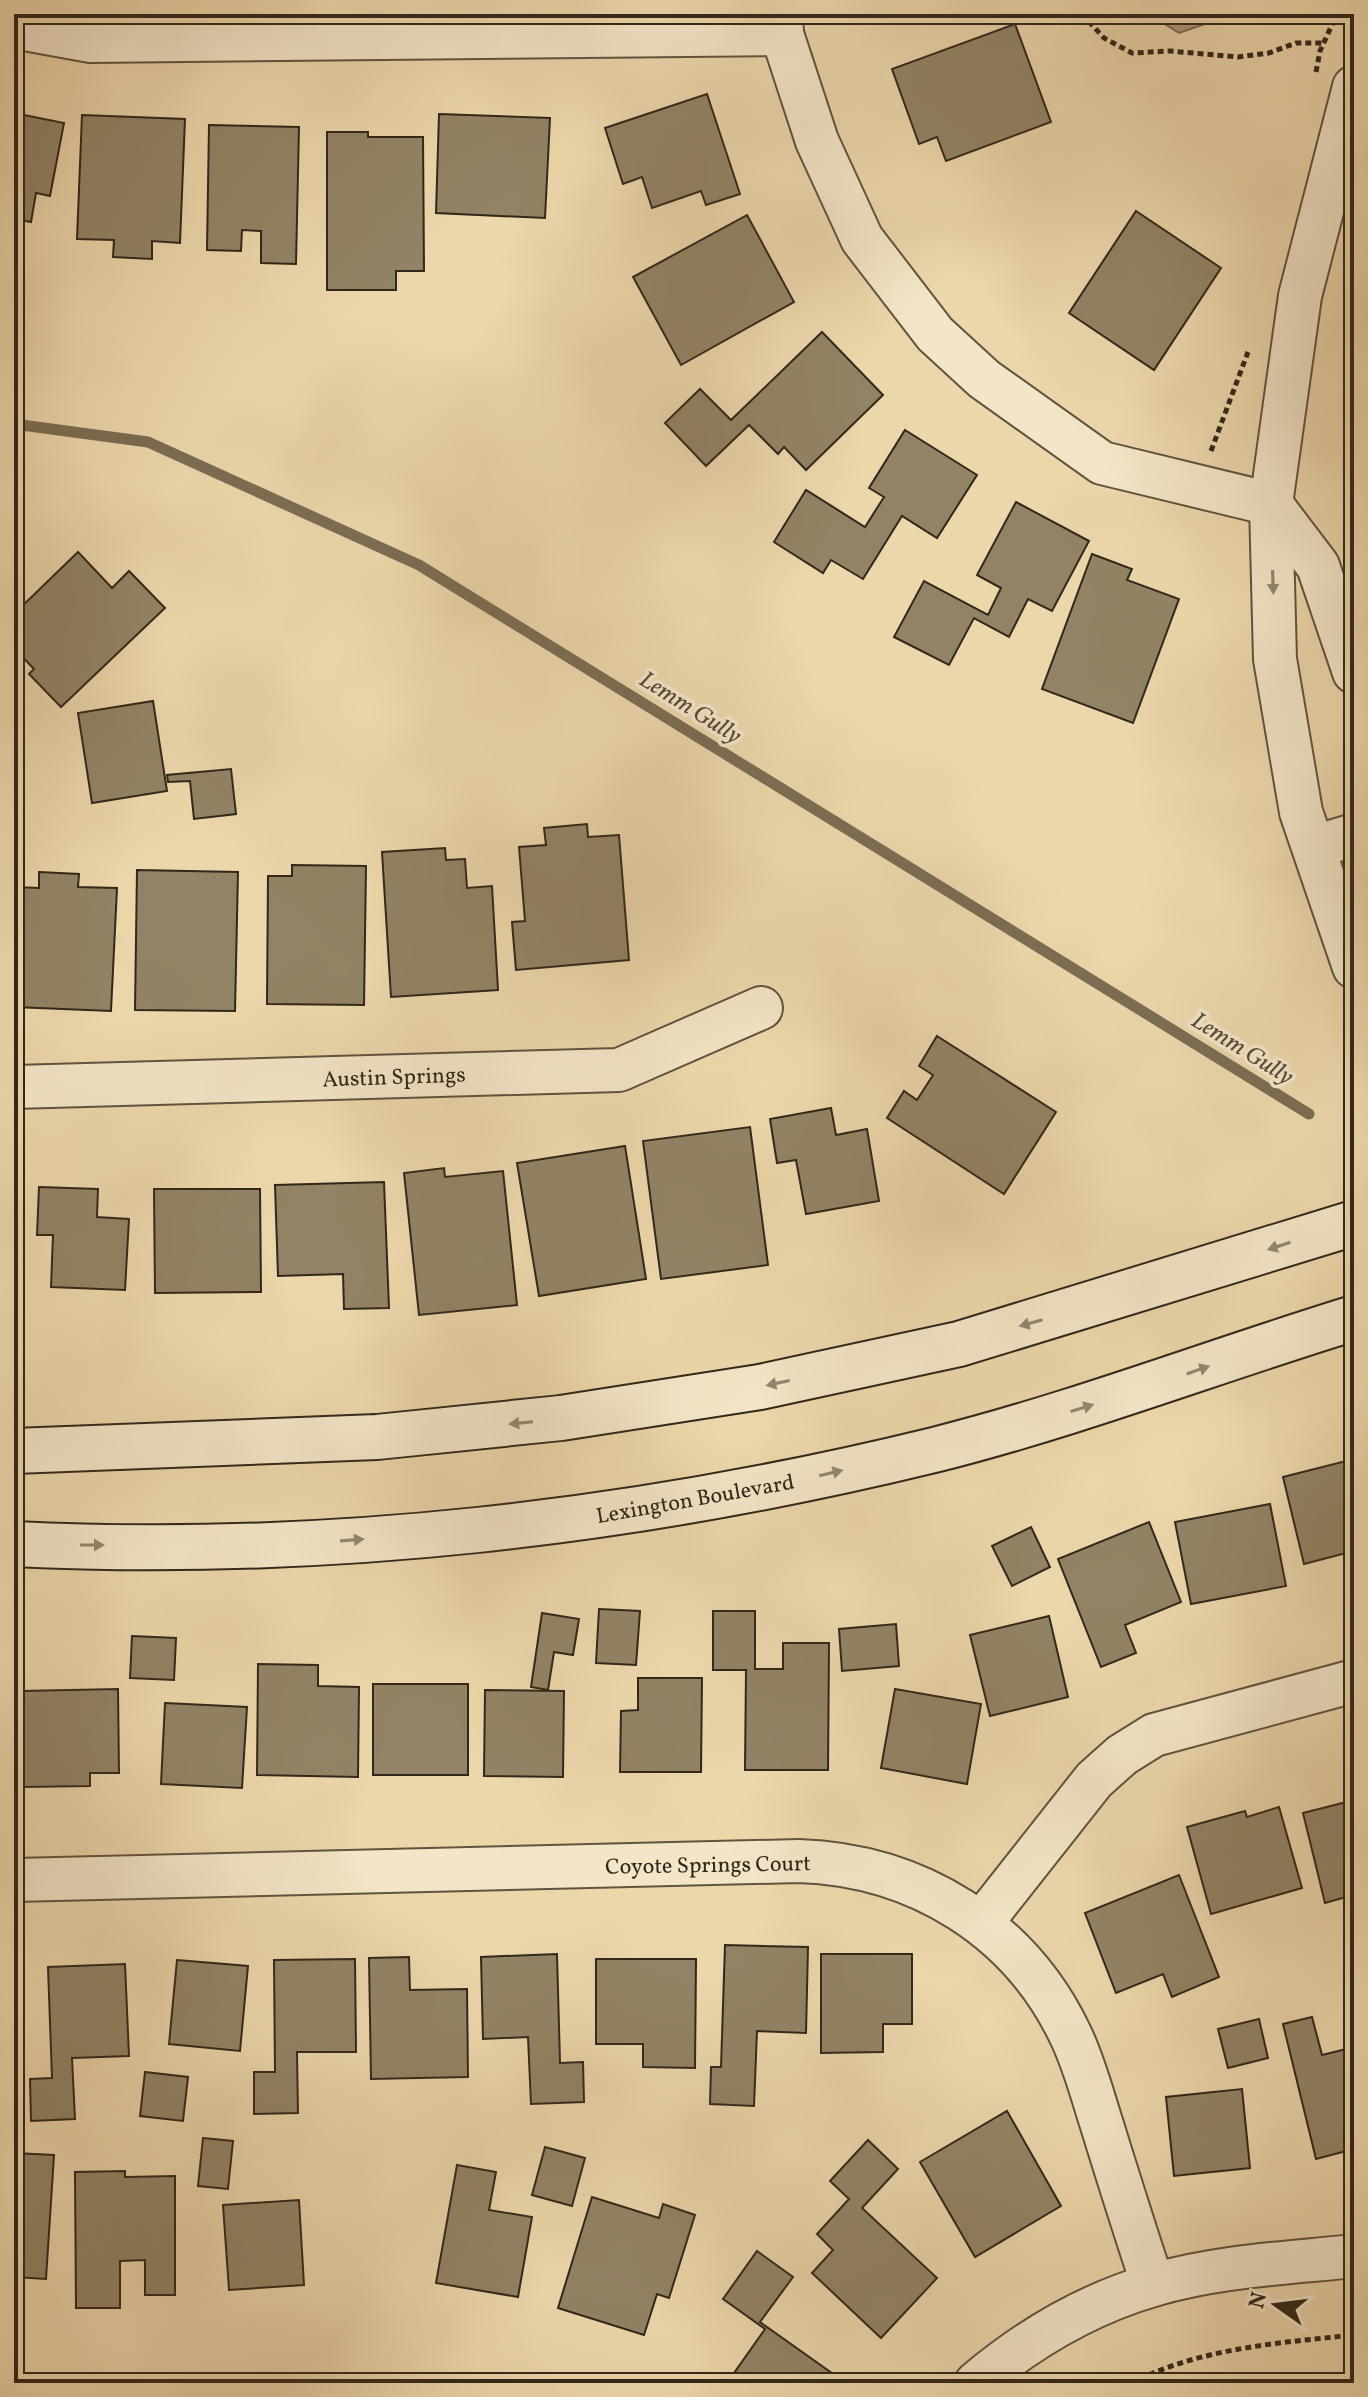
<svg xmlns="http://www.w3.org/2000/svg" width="1368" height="2397" font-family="Vollkorn,serif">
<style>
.water{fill:#ac9b7a;stroke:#7b6d54;stroke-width:2}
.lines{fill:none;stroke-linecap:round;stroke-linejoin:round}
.stream{stroke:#7b6d54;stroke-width:11}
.building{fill:#928366;stroke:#31271b;stroke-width:2}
.minor-casing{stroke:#60533f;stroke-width:46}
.secondary-casing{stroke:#31271b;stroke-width:48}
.path{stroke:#31271b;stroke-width:5;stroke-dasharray:6 4;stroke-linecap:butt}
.minor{stroke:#f3e5c8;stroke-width:42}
.secondary{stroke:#f3e5c8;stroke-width:44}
.oneway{fill:#928672}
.labels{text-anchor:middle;stroke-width:7;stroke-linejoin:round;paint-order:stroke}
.street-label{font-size:22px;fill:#31271b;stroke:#f3e5c8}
.water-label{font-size:24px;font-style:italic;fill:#564a38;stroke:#f3e5c8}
</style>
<rect width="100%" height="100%" fill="#ecd7ab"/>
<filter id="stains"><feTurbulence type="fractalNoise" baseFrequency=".0025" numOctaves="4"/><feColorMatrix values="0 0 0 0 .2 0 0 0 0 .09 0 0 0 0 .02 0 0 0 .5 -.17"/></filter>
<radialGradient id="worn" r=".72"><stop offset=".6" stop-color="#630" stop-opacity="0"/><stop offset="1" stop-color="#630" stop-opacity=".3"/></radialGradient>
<!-- water -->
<polygon class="water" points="1149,14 1234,14 1179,33"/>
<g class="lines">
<!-- stream -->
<polyline class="stream" points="14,424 148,442 419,565 1309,1114"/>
</g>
<!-- building -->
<g class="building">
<polygon points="1015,24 1051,122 946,161 937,137 919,144 892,69"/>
<polygon points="707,94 740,194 706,205 701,191 652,208 642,177 623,184 605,128"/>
<polygon points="14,113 64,123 50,196 36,193 31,222 14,219"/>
<polygon points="439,114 550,118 545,218 436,213"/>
<polygon points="82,115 185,119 180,243 152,241 152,259 113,257 114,240 77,239"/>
<polygon points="209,125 299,127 296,264 261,263 261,231 242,230 241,251 207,250"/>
<polygon points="327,132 368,132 368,137 423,137 424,271 396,271 396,290 327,290"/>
<polygon points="1136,211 1221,268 1154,370 1069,313"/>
<polygon points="747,215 794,302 681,365 633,277"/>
<polygon points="822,332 883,395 806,470 784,447 778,454 749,425 706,466 665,423 700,389 731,420"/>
<polygon points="905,430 977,475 937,538 902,516 863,579 831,560 823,573 774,542 806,490 865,527 884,497 869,488"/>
<polygon points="1016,502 1089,541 1052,611 1028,599 1009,637 974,618 949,665 894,637 924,581 988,615 1001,588 977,575"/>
<polygon points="78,552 112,588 129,571 165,608 61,707 29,674 34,669 14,648 14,614"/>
<polygon points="1092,554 1132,569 1127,580 1179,599 1133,723 1042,689"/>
<polygon points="153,701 167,791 92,803 78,713"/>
<polygon points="231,769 236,814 194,819 190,781 168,782 167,775"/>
<polygon points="587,824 588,837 619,835 629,960 516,970 512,922 525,921 519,847 546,845 544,828"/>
<polygon points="445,848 446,860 465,859 467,888 492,886 498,990 391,997 382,852"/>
<polygon points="292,865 366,866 364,1005 267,1004 268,876 292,876"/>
<polygon points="137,870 238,872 235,1011 135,1010"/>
<polygon points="39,872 79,874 78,887 117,888 111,1011 14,1007 16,887 39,888"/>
<polygon points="937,1036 1056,1112 1004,1194 887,1118 904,1091 917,1100 933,1075 919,1066"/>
<polygon points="831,1108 836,1135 867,1129 879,1201 806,1214 796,1160 777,1163 770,1119"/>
<polygon points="750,1127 768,1265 661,1279 643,1141"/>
<polygon points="625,1146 646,1279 539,1296 517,1163"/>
<polygon points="444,1168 445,1177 503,1171 517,1305 419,1315 404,1173"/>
<polygon points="384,1182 389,1308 344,1309 343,1274 278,1276 275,1185"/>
<polygon points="39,1187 98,1189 97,1217 129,1219 125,1290 51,1287 53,1235 37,1235"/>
<polygon points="154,1189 260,1189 261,1292 155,1293"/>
<polygon points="1354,1459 1354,1551 1304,1564 1283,1477"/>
<polygon points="1270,1504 1286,1586 1191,1604 1175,1522"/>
<polygon points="1149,1522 1181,1602 1125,1625 1136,1653 1101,1667 1058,1559"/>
<polygon points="1031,1527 1050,1567 1012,1586 992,1546"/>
<polygon points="599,1609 640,1611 636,1665 596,1663"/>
<polygon points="713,1611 755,1611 755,1669 783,1669 783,1643 829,1643 828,1770 745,1770 746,1670 713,1670"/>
<polygon points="542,1613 579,1619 573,1655 554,1652 548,1690 531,1687"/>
<polygon points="1049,1616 1068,1697 990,1716 970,1635"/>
<polygon points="896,1624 899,1666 842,1671 839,1629"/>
<polygon points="132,1636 176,1638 174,1680 130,1678"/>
<polygon points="258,1664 318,1665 318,1686 359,1687 358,1777 257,1775"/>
<polygon points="638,1678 702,1678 701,1772 620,1772 621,1711 638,1710"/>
<rect x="373" y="1684" width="95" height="91"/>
<polygon points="118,1689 119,1773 90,1773 90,1786 22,1787 22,1691"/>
<polygon points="895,1689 981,1704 967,1784 881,1768"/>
<polygon points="485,1690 564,1691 563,1777 484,1776"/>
<polygon points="165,1703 247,1707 242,1788 161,1784"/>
<polygon points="1354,1800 1354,1899 1353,1895 1325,1903 1303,1813"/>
<polygon points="1279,1807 1302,1888 1211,1914 1187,1827 1245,1811 1247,1817"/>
<polygon points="1179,1875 1219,1977 1172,1997 1163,1974 1116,1993 1085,1913"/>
<polygon points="725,1945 808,1947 806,2033 757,2031 754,2106 710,2104 711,2067 721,2067"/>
<polygon points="557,1954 560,2063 583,2062 584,2102 531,2104 528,2037 483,2039 481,1957"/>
<polygon points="821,1954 912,1954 912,2024 883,2024 883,2052 821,2053"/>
<polygon points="409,1957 410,1990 467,1989 468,2077 371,2079 369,1958"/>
<polygon points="355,1959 356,2052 297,2052 298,2113 254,2114 254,2072 275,2072 274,1960"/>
<polygon points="596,1959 696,1959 695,2068 643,2067 643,2044 596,2044"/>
<polygon points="177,1960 248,1966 240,2051 169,2044"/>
<polygon points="125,1964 129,2056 72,2058 75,2119 31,2121 30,2079 52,2078 48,1967"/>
<polygon points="14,2006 18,2006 15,2098 14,2098"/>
<polygon points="1312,2017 1322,2055 1354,2047 1354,2149 1316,2159 1283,2024"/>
<polygon points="1259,2019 1268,2058 1228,2068 1218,2029"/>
<polygon points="145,2072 188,2077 183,2121 140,2116"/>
<polygon points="1242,2089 1250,2168 1174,2176 1166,2097"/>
<polygon points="1007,2111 1061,2206 975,2257 920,2162"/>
<polygon points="203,2138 233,2141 228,2189 198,2186"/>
<polygon points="868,2140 898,2169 862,2208 937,2278 881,2338 812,2273 833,2250 817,2234 849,2199 830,2181"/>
<polygon points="545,2147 585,2158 572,2206 532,2195"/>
<polygon points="14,2153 54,2155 46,2279 14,2277"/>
<polygon points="457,2165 496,2172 489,2210 532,2217 518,2297 436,2283"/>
<polygon points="125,2171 125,2177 175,2176 175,2295 145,2295 145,2260 120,2261 120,2308 76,2308 75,2172"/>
<polygon points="592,2197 659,2218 663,2204 695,2215 669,2298 657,2294 644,2335 558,2308"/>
<polygon points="299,2200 304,2285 229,2290 223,2205"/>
<polygon points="757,2251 793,2277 760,2322 836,2376 831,2383 727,2383 765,2329 723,2299"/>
</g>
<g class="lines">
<defs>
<g id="minor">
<polyline points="781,14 782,34 817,141 862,239 935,334 984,379 1102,463 1271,504"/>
<polyline points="14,27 91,41 782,34"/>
<polyline points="1354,87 1300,296 1271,504 1275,659 1301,812 1354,967"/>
<polyline points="1271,504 1318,566 1354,672"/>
<polyline points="1314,847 1354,835"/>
<polyline points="14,1087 619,1070 761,1008"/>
<path d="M14,1880l785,-19c118,4 221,67 272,175 13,27 21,58 30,86 17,55 34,109 52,163"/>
<polyline points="982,1922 1094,1780 1122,1755 1154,1735 1354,1681"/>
<path d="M976,2383c51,-43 112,-79 177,-98 64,-19 135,-22 201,-29"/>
</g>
<g id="secondary">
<polyline points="14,1451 377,1437 561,1418 760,1387 959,1344 1354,1223"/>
<path d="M14,1544c308,15 621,-21 920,-94 143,-36 280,-89 420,-132"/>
</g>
</defs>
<!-- minor casing -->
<use href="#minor" class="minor-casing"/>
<!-- secondary casing -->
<use href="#secondary" class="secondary-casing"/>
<!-- path -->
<g class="path">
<polyline points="1082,14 1104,38 1132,53 1170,51 1238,57 1269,53 1296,43 1323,43"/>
<polyline points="1316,72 1320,51 1337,14"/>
<polyline points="1211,451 1248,352"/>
<path d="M1131,2383c70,-35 146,-40 223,-48"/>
</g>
<!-- minor -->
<use href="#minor" class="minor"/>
<!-- secondary -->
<use href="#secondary" class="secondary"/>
</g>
<!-- one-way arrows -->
<defs><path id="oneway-solid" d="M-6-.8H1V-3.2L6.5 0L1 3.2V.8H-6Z" transform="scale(2)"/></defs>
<g class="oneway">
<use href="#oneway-solid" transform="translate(1273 582) rotate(88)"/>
<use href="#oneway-solid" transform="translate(1279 1246) rotate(162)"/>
<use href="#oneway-solid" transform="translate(1031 1323) rotate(164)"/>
<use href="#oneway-solid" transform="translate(1198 1370) rotate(-19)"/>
<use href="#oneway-solid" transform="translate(778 1383) rotate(168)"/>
<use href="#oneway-solid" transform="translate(1082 1408) rotate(-17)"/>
<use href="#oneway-solid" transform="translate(521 1423) rotate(174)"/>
<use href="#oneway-solid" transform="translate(831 1473) rotate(-13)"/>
<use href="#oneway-solid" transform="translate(352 1540) rotate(-4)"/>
<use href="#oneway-solid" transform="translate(92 1545)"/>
</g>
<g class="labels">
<!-- street labels -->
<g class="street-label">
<text transform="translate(394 1076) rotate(-2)" y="8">Austin Springs</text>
<text transform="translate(695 1498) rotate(-10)" y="8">Lexington Boulevard</text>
<text transform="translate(708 1864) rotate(-1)" y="8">Coyote Springs Court</text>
</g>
<!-- water labels -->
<g class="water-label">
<text transform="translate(691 707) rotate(32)" y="8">Lemm Gully</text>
<text transform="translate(1243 1048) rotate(32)" y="8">Lemm Gully</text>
</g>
</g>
<!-- margin -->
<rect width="1368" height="2397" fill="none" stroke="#ecd7ab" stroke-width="48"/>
<rect x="16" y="16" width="1336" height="2365" fill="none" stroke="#31271b" stroke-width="4"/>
<rect x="24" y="24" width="1320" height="2349" fill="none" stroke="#31271b" stroke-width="2"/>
<!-- north arrow -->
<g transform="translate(1276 2305) rotate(284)" stroke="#f3e5c8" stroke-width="6" paint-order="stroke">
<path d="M0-6L14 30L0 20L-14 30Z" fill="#31271b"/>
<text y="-12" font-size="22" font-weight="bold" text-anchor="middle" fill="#31271b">N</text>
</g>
<rect width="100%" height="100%" filter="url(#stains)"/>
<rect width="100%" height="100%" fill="url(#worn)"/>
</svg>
